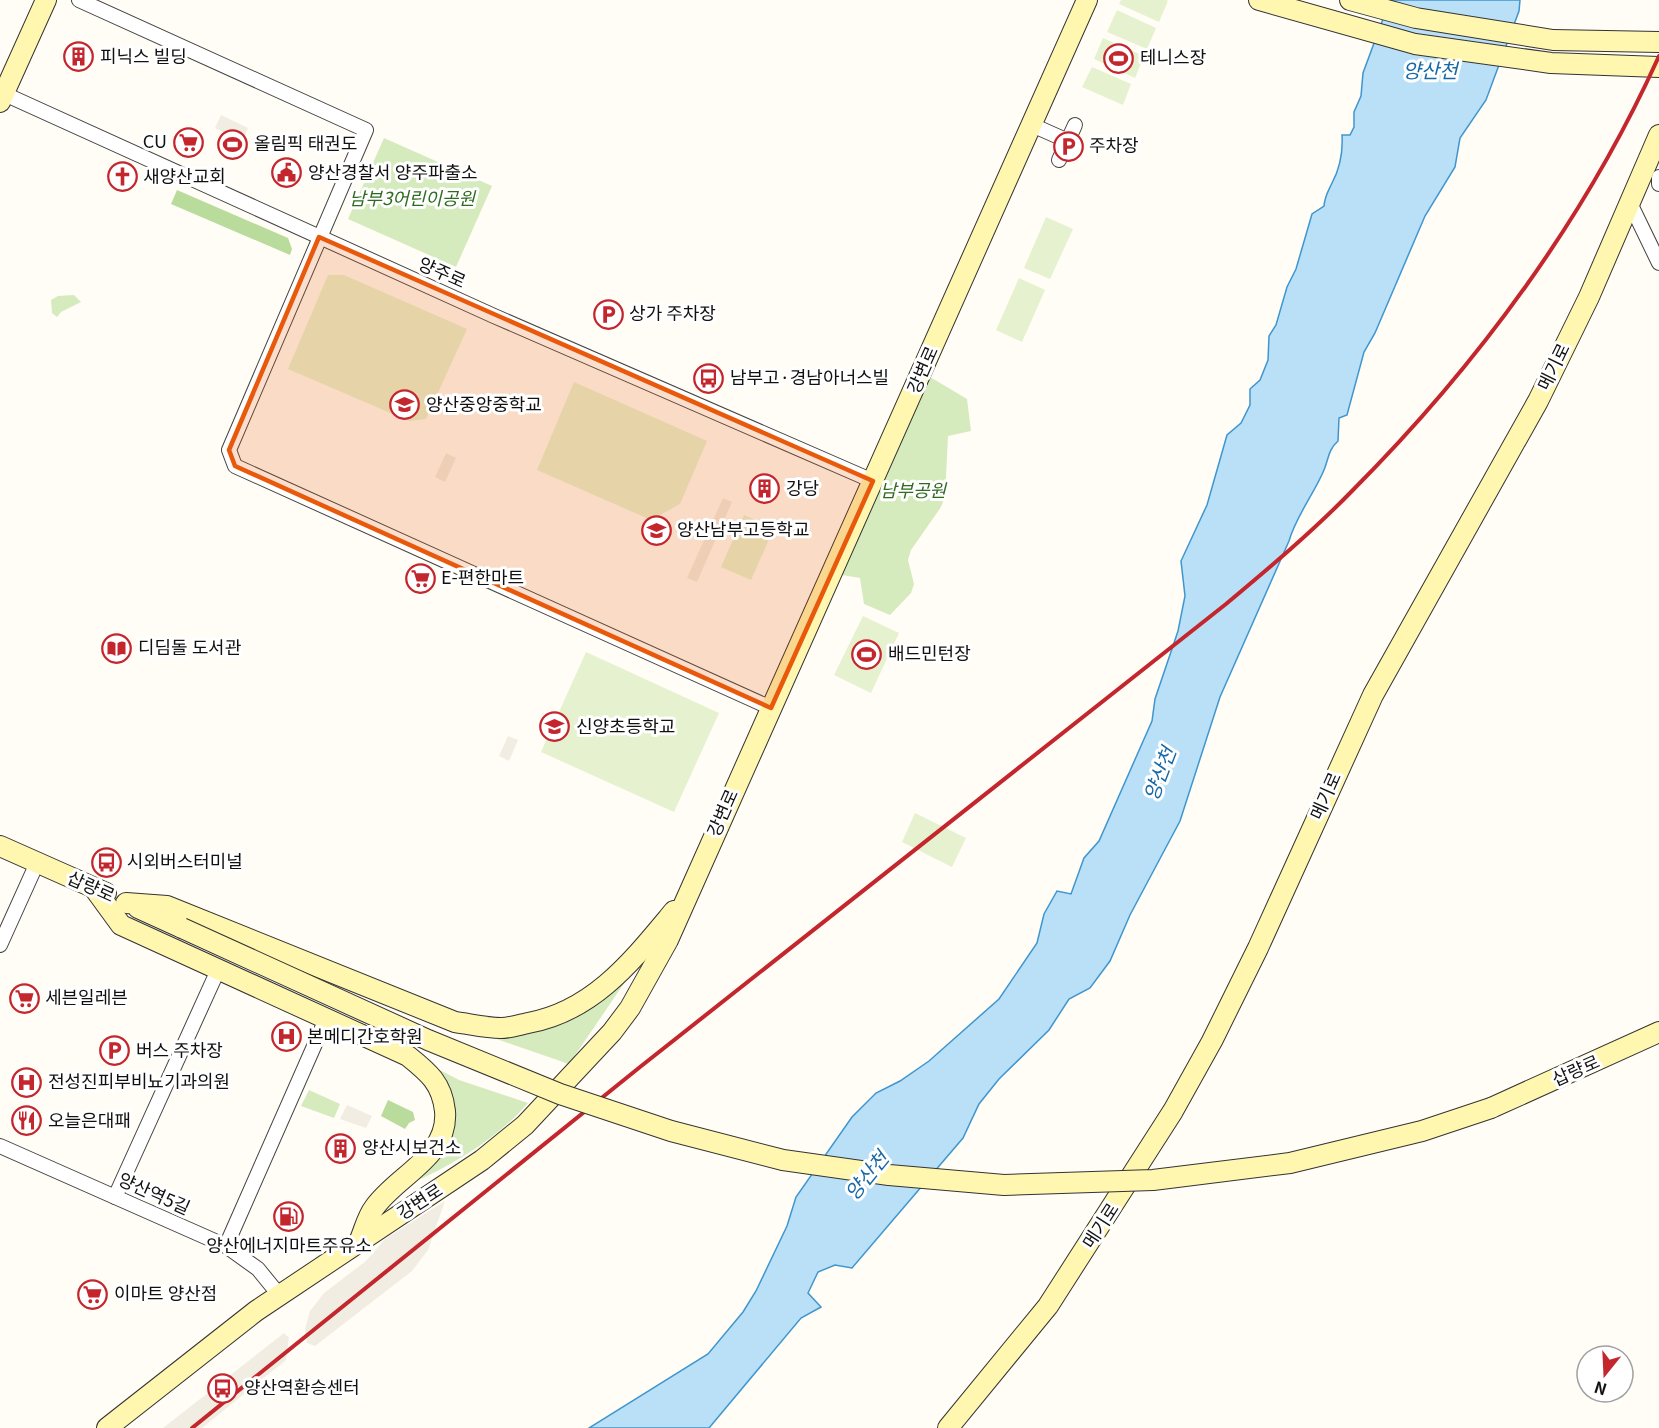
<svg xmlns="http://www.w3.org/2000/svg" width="1659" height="1428" font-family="Georgia,'Noto Sans KR',serif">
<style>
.green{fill:#d5ebbd}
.forest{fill:#b9dc9c}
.pitch{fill:#e6f2cf}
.plaza{fill:#f1ede2}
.water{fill:#b9e0f7;stroke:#3f96cf;stroke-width:1.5}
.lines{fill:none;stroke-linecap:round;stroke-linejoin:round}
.street-casing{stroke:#444;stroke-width:16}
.secondary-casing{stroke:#333;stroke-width:22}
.street{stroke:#fff;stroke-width:14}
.secondary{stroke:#fff6b0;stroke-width:20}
.rail{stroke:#c4262e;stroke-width:4}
.secondary-bridge-casing{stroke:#333;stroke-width:22;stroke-linecap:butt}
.secondary-bridge{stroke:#fff6b0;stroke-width:20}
.marked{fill:#e8590c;fill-opacity:0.2;stroke:#e8590c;stroke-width:4.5;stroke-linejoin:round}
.labels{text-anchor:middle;stroke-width:6;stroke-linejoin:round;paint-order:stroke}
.poi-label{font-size:18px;fill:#111;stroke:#fff;text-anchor:start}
.park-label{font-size:18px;font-style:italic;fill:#2f6b1f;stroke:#fff}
.street-label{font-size:18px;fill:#111;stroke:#fff}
.water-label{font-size:20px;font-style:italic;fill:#1768a6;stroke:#fff}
</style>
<rect width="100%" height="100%" fill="#fffdf5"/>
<!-- green -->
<g class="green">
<polygon points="384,138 492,186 456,267 348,219"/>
<polygon points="74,295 81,302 61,312 57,317 52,313 51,300 58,296"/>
<polygon points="930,377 967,399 971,431 948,436 945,496 941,507 911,550 908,560 914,584 911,593 890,615 864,604 860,578 842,575"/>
<polygon points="627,979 569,1064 485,1035 585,1011"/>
<path d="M436,1068l23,12 69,23c-29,34 -73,61 -114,79l23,-29z"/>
<polygon points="309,1090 340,1104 334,1118 301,1106"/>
</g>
<!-- forest -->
<g class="forest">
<polygon points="177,190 288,238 292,249 290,255 171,204"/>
<polygon points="388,1100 413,1112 415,1120 409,1123 405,1129 381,1116"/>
</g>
<!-- pitch -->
<g class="pitch">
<polygon points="1121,0 1166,0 1168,1 1159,22 1119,4"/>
<polygon points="1117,10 1156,28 1147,49 1107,32"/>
<polygon points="1103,38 1144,56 1135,78 1094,59"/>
<polygon points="1092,67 1131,84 1123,105 1082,87"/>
<polygon points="1046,217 1073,229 1050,279 1024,268"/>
<polygon points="328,275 344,275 467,329 426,419 409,421 288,369"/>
<polygon points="1019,278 1045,290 1022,342 996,330"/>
<polygon points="574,382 707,441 680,504 651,520 537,470"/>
<polygon points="744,515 774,528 751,580 721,567"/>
<polygon points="863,616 899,633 871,693 834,675"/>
<polygon points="586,652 719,713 674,812 541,752"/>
<polygon points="915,813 966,838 952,867 902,842"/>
</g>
<!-- plaza -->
<g class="plaza">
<polygon points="221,115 248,128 242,141 215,128"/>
<polygon points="446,453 456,458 445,482 435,477"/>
<polygon points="723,498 732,502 697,582 687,578"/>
<polygon points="508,736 518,740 509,761 499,756"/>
<polygon points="347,1105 372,1116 366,1128 340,1119"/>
<polygon points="445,1201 428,1250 412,1271 315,1346 307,1343 305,1329 310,1311 324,1293 366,1261 385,1239"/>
<polygon points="284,1333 289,1338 286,1360 202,1428 163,1428"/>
</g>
<!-- water -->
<path class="water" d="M1390,0h130l-1,11 -33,89 -26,38 -5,29 -30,49 -50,117 -11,19 -17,63 -8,3 -1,23c-10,9 -9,17 -14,29 -10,24 -28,46 -35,71l-69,156 -40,124 -50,94 -20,46 -20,27 -21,11 -20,31 -50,49 -20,25 -16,34 -111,130 -17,-3 -17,7 -10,21 13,14 -20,11 -92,110h-120l119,-74 35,-42 13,-21 31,-65 9,-29 56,-80 24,-24 24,-12 29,-20 70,-62 38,-56 7,-29 13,-23 14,3 13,-36 15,-17 53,-120 3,-22 23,-68 7,-35 -4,-35 26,-56 20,-70 14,-12 9,-18v-16l10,-9 8,-20 1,-24 7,-11 11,-38 9,-18 16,-55 12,-8c1,-11 4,-14 8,-23 8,-15 11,-32 10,-48h8l4,-8v-15l7,-16 2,-23z"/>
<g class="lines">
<defs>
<g id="street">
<polyline points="79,0 366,130 229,450 235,466 771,708"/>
<polyline points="0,92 494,316 873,481"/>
<polyline points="1032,125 1068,141"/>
<polyline points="1059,160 1075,125"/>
<polyline points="1659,177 1659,184"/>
<polyline points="1630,203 1659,263"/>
<polyline points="0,945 37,863"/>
<polyline points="0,1146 226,1246 258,1269 280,1296"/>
<polyline points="115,1197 218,970"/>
<polyline points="226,1246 326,1019"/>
</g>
<g id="secondary">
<polyline points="1259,0 1415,44 1551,63 1659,67"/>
<polyline points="1350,0 1416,18 1553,40 1659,42"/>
<polyline points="0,102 46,0"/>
<polyline points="0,846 106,893"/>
<path d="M94,888l27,37 287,131c20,16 34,27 37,55 4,46 -48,64 -71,97 -7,9 -10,23 -15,34"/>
<path d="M126,903l41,3 288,116c15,2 31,6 46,6 8,0 18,-3 27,-5 66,-12 105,-63 146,-112"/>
<polyline points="138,908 182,928"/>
<polyline points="1491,1108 1659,1032"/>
<polyline points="107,1428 256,1311 482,1160 525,1125 612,1032 630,1008 668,940 1087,0"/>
<polyline points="948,1428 1048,1306 1173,1111 1212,1041 1258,948 1373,695 1538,401 1589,297 1659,135"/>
</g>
</defs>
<!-- street casing -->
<use href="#street" class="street-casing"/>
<!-- secondary casing -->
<use href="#secondary" class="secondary-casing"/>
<!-- street -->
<use href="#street" class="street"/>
<!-- secondary -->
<use href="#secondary" class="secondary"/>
<!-- rail -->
<path class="rail" d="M192,1428l448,-361 586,-463c43,-36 86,-72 125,-112 126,-126 235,-274 308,-436"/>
<defs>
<polyline id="secondary-bridge" points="182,928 428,1040 560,1094 671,1131 783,1160 889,1175 1004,1185 1153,1180 1290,1163 1422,1131 1491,1108"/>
</defs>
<!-- secondary-bridge casing -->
<use href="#secondary-bridge" class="secondary-bridge-casing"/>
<!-- secondary-bridge -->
<use href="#secondary-bridge" class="secondary-bridge"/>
</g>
<!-- marked area -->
<path class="marked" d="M319,237l554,244 -102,227 -536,-242 -6,-16z"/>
<!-- icons -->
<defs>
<symbol id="building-ring" viewBox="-11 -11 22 22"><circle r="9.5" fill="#fff" stroke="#c4262e" stroke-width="1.5"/><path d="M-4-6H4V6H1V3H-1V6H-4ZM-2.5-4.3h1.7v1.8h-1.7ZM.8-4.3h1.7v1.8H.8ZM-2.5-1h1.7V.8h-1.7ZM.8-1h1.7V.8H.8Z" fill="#c4262e"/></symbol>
<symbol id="stadium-ring" viewBox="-11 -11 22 22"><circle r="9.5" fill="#fff" stroke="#c4262e" stroke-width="1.5"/><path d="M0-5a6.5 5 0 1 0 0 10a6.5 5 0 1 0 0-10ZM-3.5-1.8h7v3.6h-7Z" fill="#c4262e"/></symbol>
<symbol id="supermarket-ring" viewBox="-11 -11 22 22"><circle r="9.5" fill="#fff" stroke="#c4262e" stroke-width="1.5"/><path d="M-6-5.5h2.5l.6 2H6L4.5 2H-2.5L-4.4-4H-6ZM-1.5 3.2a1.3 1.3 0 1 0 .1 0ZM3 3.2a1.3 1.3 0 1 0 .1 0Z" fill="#c4262e"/></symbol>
<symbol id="parking-ring" viewBox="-11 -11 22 22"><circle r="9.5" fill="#fff" stroke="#c4262e" stroke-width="1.5"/><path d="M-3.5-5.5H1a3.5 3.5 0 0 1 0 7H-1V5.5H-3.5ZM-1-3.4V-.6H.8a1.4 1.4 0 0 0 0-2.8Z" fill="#c4262e"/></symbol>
<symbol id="civic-ring" viewBox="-11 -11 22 22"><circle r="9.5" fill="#fff" stroke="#c4262e" stroke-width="1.5"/><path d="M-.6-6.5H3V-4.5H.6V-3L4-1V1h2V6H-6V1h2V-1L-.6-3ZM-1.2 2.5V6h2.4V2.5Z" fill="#c4262e"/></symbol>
<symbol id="church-ring" viewBox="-11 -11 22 22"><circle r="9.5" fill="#fff" stroke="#c4262e" stroke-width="1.5"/><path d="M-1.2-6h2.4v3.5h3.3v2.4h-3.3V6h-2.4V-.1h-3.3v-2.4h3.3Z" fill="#c4262e"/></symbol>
<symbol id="bus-ring" viewBox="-11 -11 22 22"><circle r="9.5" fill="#fff" stroke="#c4262e" stroke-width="1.5"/><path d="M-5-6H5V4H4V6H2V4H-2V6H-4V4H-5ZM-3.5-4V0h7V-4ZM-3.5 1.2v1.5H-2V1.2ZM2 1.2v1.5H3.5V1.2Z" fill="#c4262e"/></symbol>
<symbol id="school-ring" viewBox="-11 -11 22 22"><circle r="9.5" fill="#fff" stroke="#c4262e" stroke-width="1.5"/><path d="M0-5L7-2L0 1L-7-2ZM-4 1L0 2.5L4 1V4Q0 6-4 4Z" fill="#c4262e"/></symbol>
<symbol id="library-ring" viewBox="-11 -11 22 22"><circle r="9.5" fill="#fff" stroke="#c4262e" stroke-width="1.5"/><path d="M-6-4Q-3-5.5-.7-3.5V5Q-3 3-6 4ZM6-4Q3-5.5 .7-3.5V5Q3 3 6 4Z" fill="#c4262e"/></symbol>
<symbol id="hospital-ring" viewBox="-11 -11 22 22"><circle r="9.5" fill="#fff" stroke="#c4262e" stroke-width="1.5"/><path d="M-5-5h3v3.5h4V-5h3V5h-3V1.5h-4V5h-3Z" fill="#c4262e"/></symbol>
<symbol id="restaurant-ring" viewBox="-11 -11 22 22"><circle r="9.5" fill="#fff" stroke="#c4262e" stroke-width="1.5"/><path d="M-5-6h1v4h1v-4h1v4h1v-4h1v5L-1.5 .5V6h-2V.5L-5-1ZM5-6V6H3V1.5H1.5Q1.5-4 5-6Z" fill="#c4262e"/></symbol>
<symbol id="fuel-ring" viewBox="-11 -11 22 22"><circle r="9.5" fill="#fff" stroke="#c4262e" stroke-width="1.5"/><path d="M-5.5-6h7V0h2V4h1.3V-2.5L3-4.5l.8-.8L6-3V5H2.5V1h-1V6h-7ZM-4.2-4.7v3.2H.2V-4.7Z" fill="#c4262e"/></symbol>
</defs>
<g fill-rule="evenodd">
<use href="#building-ring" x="62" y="40" width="33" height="33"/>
<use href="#stadium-ring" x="1102" y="42" width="33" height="33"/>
<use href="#supermarket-ring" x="172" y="126" width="33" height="33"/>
<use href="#stadium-ring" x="216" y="128" width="33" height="33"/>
<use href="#parking-ring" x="1052" y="130" width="33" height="33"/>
<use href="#civic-ring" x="270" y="156" width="33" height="33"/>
<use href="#church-ring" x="106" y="160" width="33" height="33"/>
<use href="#parking-ring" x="592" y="298" width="33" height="33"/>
<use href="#bus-ring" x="692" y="362" width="33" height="33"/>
<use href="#school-ring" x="388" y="388" width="33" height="33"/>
<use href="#building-ring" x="748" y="472" width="33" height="33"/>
<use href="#school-ring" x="640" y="514" width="33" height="33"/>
<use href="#supermarket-ring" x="404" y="562" width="33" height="33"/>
<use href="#library-ring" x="100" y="632" width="33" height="33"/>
<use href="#stadium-ring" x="850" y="638" width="33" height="33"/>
<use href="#school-ring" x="538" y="710" width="33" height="33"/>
<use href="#bus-ring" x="90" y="846" width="33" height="33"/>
<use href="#supermarket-ring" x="8" y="982" width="33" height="33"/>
<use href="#hospital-ring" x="270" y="1020" width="33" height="33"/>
<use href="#parking-ring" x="98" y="1034" width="33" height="33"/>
<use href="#hospital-ring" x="10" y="1066" width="33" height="33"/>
<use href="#restaurant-ring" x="10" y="1104" width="33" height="33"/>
<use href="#building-ring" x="324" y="1132" width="33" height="33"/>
<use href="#fuel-ring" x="272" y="1200" width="33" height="33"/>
<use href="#supermarket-ring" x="76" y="1278" width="33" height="33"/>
<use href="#bus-ring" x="206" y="1372" width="33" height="33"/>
</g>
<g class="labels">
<!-- poi labels -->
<g class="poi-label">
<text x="100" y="63">피닉스 빌딩</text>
<text x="1140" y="64">테니스장</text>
<text x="167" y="148" text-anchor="end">CU</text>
<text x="254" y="150">올림픽 태권도</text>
<text x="1089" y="152">주차장</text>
<text x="308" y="179">양산경찰서 양주파출소</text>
<text x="143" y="183">새양산교회</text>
<text x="629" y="320">상가 주차장</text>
<text x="730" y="384">남부고·경남아너스빌</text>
<text x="426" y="411">양산중앙중학교</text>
<text x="786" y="495">강당</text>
<text x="677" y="536">양산남부고등학교</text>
<text x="441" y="584">E-편한마트</text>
<text x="138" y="654">디딤돌 도서관</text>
<text x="888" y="660">배드민턴장</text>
<text x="576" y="733">신양초등학교</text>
<text x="127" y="868">시외버스터미널</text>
<text x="45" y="1004">세븐일레븐</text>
<text x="307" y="1043">본메디간호학원</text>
<text x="136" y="1057">버스 주차장</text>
<text x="48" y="1088">전성진피부비뇨기과의원</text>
<text x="48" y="1127">오늘은대패</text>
<text x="362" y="1154">양산시보건소</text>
<text x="289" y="1252" text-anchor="middle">양산에너지마트주유소</text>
<text x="114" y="1300">이마트 양산점</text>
<text x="244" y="1394">양산역환승센터</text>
</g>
<!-- park labels -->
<g class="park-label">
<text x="412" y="205">남부3어린이공원</text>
<text x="913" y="497">남부공원</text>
</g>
<!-- street labels -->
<g class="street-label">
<text transform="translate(442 273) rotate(24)" y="6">양주로</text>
<text transform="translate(1554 367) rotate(-64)" y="6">메기로</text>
<text transform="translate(923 370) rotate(-66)" y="6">강변로</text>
<text transform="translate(1326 796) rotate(-66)" y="6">메기로</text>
<text transform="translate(723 813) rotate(-66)" y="6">강변로</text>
<text transform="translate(91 887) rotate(24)" y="6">삽량로</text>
<text transform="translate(1576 1071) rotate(-24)" y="6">삽량로</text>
<text transform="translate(154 1194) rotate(24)" y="6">양산역5길</text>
<text transform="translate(420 1202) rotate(-33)" y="6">강변로</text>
<text transform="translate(1101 1226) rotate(-57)" y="6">메기로</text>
</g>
<!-- water labels -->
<g class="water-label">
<text x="1430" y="78">양산천</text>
<text transform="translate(1160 774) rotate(-69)" y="7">양산천</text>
<text transform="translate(867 1176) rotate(-51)" y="7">양산천</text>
</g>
</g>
<!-- north arrow -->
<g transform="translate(1605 1374) rotate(198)"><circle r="28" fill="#ffffff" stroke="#a0a0a0" stroke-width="1.5"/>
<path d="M0-4.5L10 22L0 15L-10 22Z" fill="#c4262e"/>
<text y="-9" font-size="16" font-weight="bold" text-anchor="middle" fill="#111111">N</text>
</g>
</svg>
